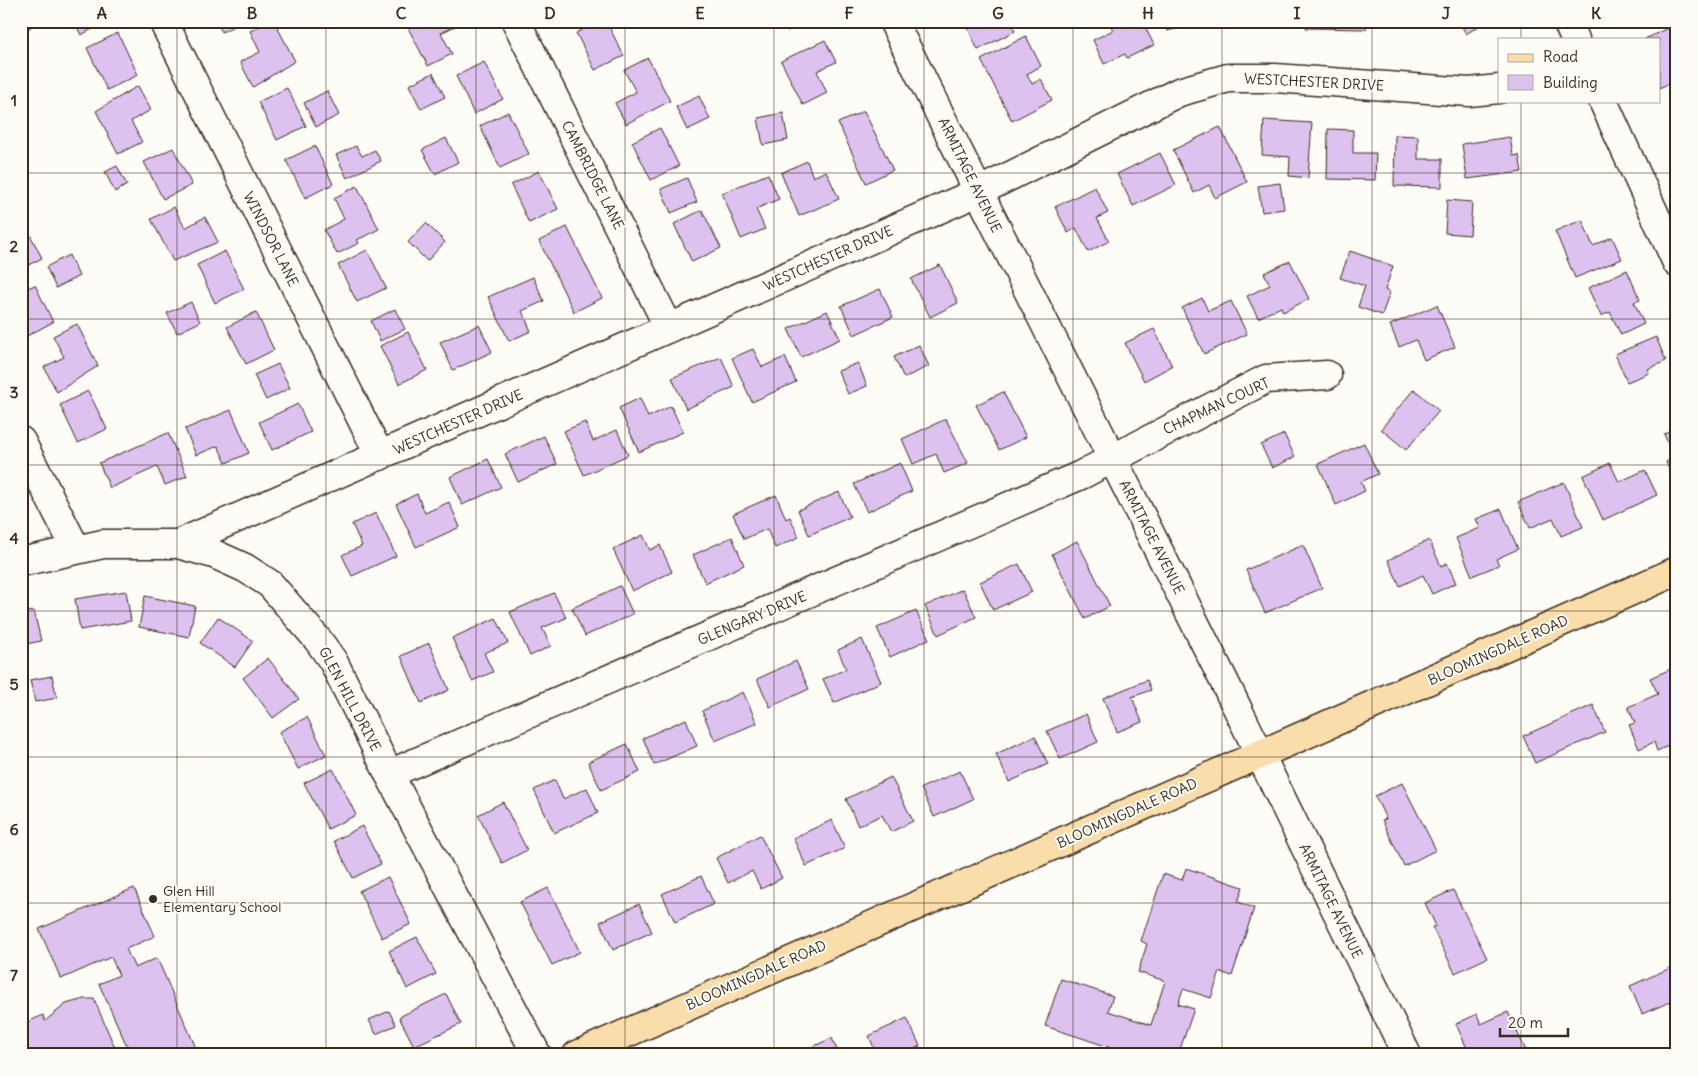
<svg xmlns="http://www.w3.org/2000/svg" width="1698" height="1076" font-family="Delius,sans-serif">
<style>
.building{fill:#ddc1ef;stroke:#3b2a1e}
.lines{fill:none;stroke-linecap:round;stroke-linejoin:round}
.minor-casing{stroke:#3b2a1e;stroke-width:31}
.major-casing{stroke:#3b2a1e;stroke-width:31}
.minor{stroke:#fdfcf7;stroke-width:28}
.major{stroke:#f9deab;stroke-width:28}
.grid{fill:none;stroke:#3b2a1e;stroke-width:1;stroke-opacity:0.55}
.poi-dot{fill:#3b2a1e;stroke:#fdfcf7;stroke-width:2}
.labels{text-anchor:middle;stroke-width:4;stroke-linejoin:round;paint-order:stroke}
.street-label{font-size:14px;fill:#3b2a1e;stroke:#fdfcf7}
.poi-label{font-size:14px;fill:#3b2a1e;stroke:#fdfcf7;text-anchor:start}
.neatline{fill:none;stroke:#3b2a1e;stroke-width:2}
.grid-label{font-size:16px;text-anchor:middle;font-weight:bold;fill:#3b2a1e}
</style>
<rect width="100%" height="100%" fill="#fdfcf7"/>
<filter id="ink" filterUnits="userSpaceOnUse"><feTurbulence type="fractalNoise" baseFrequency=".02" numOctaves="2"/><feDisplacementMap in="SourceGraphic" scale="10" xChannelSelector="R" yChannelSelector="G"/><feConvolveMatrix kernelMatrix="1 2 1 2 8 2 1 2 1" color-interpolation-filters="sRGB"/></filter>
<g filter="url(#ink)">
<!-- building -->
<g class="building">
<polygon points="21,21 28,21 31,27 21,32"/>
<polygon points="74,21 108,21 81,35"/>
<polygon points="216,21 244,21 222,32"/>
<polygon points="269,21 274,21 295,61 253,87 240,62 260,52 250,31"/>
<polygon points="411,21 460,21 461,23 441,33 452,54 428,66 406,24"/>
<polygon points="599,21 606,21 624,56 595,70 576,33"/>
<polygon points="782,21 806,21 787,31"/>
<polygon points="1011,21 1015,31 978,50 966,24 971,21"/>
<polygon points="1108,21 1142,21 1154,45 1127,58 1125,54 1104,64 1093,40 1113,30"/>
<polygon points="1165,21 1187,21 1188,26 1167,31"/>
<polygon points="1306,21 1367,21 1366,29 1306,28"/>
<polygon points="1459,21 1487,21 1466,34"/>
<polygon points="1674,25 1677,29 1677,80 1659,88 1659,39 1645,39"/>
<polygon points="118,33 138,75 107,90 87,48"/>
<polygon points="1026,36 1041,66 1027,74 1032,84 1041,79 1052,100 1012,121 981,60"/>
<polygon points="825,40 836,62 817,71 827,93 803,105 781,61"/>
<polygon points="648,58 670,101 626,124 615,103 636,92 624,70"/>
<polygon points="484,62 503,99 474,114 456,76"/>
<polygon points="433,73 445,97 421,109 409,85"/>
<polygon points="138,86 151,110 131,121 142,142 118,154 96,111"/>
<polygon points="287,88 306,126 277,140 258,102"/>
<polygon points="327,91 339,115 316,127 304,103"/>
<polygon points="699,96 710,119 687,130 676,107"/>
<polygon points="864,111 893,170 866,183 838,123"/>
<polygon points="508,112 529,154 500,168 480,126"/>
<polygon points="783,113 788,140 763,145 758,118"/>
<polygon points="1264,120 1312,123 1308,178 1289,176 1290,157 1262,155"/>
<polygon points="1220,127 1247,182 1215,198 1209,185 1194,193 1173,150"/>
<polygon points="660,128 679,166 651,180 632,142"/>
<polygon points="1328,129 1353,130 1353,153 1376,153 1375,180 1327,179"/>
<polygon points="1395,135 1418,136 1418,159 1442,159 1442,187 1394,186"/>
<polygon points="1510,137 1513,156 1519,155 1522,172 1467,179 1462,144"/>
<polygon points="446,138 458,162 435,174 422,150"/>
<polygon points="315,146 333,184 305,198 286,160"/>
<polygon points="356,146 362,156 375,150 381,161 347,178 336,155"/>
<polygon points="173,148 192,185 163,199 144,162"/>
<polygon points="1160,153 1176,185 1133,206 1117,174"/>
<polygon points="807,161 813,177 826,171 839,199 799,216 781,173"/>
<polygon points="117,166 127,185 115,192 105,172"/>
<polygon points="539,171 558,209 529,223 511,185"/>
<polygon points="768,174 779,199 756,209 765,229 741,239 722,193"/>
<polygon points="687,178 697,202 671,213 661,189"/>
<polygon points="1280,183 1284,209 1262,212 1258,186"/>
<polygon points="357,186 379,229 357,240 359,243 337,254 324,230 344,219 334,198"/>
<polygon points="1095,187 1108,213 1097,218 1109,241 1088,252 1076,228 1068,233 1055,207"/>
<polygon points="1447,200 1472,202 1470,235 1445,233"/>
<polygon points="174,207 185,228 205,217 218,242 173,261 151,219"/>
<polygon points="702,210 721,248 692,262 674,224"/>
<polygon points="21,217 42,258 21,269"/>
<polygon points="1582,220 1593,246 1612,237 1622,259 1575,278 1555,231"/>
<polygon points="426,223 445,242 427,261 408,242"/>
<polygon points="567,227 602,298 574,312 539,241"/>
<polygon points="367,250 386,288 357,302 338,265"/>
<polygon points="225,251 244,289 215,303 197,265"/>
<polygon points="1350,251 1393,266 1385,290 1390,292 1382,315 1358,307 1365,286 1340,278"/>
<polygon points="69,255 79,276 56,288 46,267"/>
<polygon points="1290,261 1309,299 1283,312 1281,307 1258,318 1247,296 1270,285 1264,273"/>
<polygon points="940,265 958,303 930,317 911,279"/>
<polygon points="1627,270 1640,300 1634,302 1644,324 1621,335 1610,312 1601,316 1588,288"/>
<polygon points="533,277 544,301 522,311 531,331 509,341 488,297"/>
<polygon points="35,285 53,322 25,337 21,329 21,291"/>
<polygon points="880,289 893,317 854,335 841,306"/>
<polygon points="1202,298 1208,311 1231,301 1247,334 1204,354 1182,308"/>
<polygon points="191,302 200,322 177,333 167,313"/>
<polygon points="1437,305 1455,347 1424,360 1416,340 1399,347 1390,325"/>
<polygon points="395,309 405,329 380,341 371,321"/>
<polygon points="827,311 840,339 801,357 788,329"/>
<polygon points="256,312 274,350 246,364 227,327"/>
<polygon points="77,324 98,366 57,392 44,367 64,357 53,336"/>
<polygon points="479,325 492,352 453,370 440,342"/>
<polygon points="1154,329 1172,366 1144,381 1125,343"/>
<polygon points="408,332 427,370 399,384 380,346"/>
<polygon points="1656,337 1666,361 1648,369 1649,373 1627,382 1615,354"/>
<polygon points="919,345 929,366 904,378 894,357"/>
<polygon points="753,349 762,367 785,357 796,382 752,402 732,358"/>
<polygon points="721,357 734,387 686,409 672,378"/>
<polygon points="858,363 867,386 848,394 838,371"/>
<polygon points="278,364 290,388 266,400 254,375"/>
<polygon points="1414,389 1439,411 1406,450 1381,429"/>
<polygon points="88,391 107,429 78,443 60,405"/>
<polygon points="1003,392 1026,437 999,450 976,405"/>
<polygon points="640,398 648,417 671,406 683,432 639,452 619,408"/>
<polygon points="298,404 311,432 272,450 259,422"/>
<polygon points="231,410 249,453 226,463 218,446 196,455 185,429"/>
<polygon points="946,419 968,463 944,473 936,454 913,464 902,439"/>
<polygon points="585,422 593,441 617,430 628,455 584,475 564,431"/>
<polygon points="1677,429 1677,487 1676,487 1666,462 1674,458 1664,434"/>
<polygon points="168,433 187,476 165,485 157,467 110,488 99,463"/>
<polygon points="1284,434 1295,457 1272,468 1261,445"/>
<polygon points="544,436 557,464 518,482 505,454"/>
<polygon points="1364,443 1378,474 1361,482 1365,491 1336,505 1318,464"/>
<polygon points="488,459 501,487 462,505 450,477"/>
<polygon points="900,463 912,491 867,512 854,484"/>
<polygon points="1610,463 1619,482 1645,470 1657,495 1603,520 1583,476"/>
<polygon points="1564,482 1583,527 1561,536 1553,518 1530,528 1518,502"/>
<polygon points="839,492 850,517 809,535 798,510"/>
<polygon points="417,494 425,513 449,502 460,527 416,547 396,504"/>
<polygon points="776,495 786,519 790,517 799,537 775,548 767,529 744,539 733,514"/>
<polygon points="1501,509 1518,549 1496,559 1499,565 1472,576 1456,538 1480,528 1476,519"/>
<polygon points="376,513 396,556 352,576 342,555 362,546 352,524"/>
<polygon points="643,535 650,550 660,545 672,572 632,591 613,549"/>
<polygon points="732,537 744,565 705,583 693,555"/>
<polygon points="1429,540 1441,566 1447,563 1456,583 1432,594 1423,575 1400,586 1388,560"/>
<polygon points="1077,541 1110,606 1085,619 1052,554"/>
<polygon points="1303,545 1322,588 1265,613 1246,570"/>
<polygon points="1019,564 1032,592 993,610 980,582"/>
<polygon points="620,586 633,614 585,636 572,608"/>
<polygon points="963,589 976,617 938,635 925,606"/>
<polygon points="126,591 131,621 80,630 75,599"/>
<polygon points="554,593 566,618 542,628 551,646 530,656 510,612"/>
<polygon points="145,596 195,606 189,637 139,627"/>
<polygon points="34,611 41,641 21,645 21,613"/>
<polygon points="916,611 929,639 890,657 877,628"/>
<polygon points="218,617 253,641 235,667 200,643"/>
<polygon points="496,618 508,643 484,653 493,672 472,681 452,638"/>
<polygon points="862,639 881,682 834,703 823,679 846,669 838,650"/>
<polygon points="429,643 449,690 421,703 401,656"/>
<polygon points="268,658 299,699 273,718 243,678"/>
<polygon points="796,661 809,689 770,707 757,679"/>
<polygon points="1673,668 1677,675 1677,732 1674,734 1677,742 1657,751 1654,742 1639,749 1629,725 1635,723 1628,707 1658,694 1650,678"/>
<polygon points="52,676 57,698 35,702 30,680"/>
<polygon points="1147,680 1151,690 1132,697 1142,722 1117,732 1103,698"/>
<polygon points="743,692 757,723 715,741 702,711"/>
<polygon points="1593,705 1605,732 1535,763 1523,736"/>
<polygon points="1086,714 1098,742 1060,759 1047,731"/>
<polygon points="307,717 326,755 298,769 279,732"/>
<polygon points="686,719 697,746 654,765 643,738"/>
<polygon points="1035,736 1048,764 1009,782 996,754"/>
<polygon points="627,744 640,772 601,790 588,762"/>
<polygon points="333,769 356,815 328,829 304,783"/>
<polygon points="960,771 973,799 934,817 921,788"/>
<polygon points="891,777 913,821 891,832 882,815 858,826 846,799"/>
<polygon points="555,780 563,799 587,788 598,813 554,833 534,790"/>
<polygon points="1402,783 1436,850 1404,866 1382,820 1386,819 1375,796"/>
<polygon points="503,802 527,850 502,863 478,815"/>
<polygon points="832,820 845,848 806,866 793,838"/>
<polygon points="362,826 381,864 353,878 334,841"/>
<polygon points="760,835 782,878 761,889 752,871 728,883 716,858"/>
<polygon points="1186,868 1243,887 1238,902 1254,908 1232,976 1220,972 1211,998 1183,989 1178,1004 1194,1009 1178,1055 1107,1055 1109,1047 1045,1026 1061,979 1113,996 1108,1011 1151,1025 1165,981 1138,972 1147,944 1141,941 1163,874 1182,880"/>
<polygon points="701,876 714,904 675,922 662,894"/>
<polygon points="388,877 411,924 382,938 359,891"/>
<polygon points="134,888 155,936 126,949 135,968 157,958 199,1055 131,1055 99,984 119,975 111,957 61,979 39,929"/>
<polygon points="548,888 580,952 552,965 520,902"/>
<polygon points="1453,890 1487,958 1455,973 1432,927 1436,926 1425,903"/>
<polygon points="639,904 652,932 613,950 600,922"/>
<polygon points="417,937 436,974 407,989 389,951"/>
<polygon points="1677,965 1677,999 1642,1014 1630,986"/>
<polygon points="446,994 461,1024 414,1046 399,1017"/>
<polygon points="84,999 94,999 118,1055 23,1055 21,1025 43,1015 45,1021 66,1004"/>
<polygon points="389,1011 396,1025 376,1034 369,1020"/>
<polygon points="1508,1012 1528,1055 1470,1055 1456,1024 1477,1014 1481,1024"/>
<polygon points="907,1018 920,1046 902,1055 877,1055 869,1036"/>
<polygon points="832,1038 839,1055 794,1055"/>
</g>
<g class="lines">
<defs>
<g id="minor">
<polyline points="163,21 380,456"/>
<polyline points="516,21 669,328"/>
<polyline points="893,21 1223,679 1407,1055"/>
<polyline points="1567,21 1575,39"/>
<polyline points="1603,101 1677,263"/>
<polyline points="21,441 76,549"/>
<polyline points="178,544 978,192 1179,92 1228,78 1275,78 1469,92 1499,89"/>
<polyline points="21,562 103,544 178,544 214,554 245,568 270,584 318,640 333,661 389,774 537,1055"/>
<polyline points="389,774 1081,475 1266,379 1327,375"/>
</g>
<polyline id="major" points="577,1055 1677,571"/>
</defs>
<!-- minor casing -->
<use href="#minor" class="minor-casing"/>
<!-- major casing -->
<use href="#major" class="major-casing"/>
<!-- minor -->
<use href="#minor" class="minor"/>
<!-- major -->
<use href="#major" class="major"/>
</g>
</g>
<!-- grid -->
<path class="grid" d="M177,21v1034M326,21v1034M476,21v1034M625,21v1034M774,21v1034M924,21v1034M1073,21v1034M1222,21v1034M1372,21v1034M1521,21v18M1521,101v954M21,173h1656M21,319h1656M21,465h1656M21,611h1656M21,757h1656M21,903h1656"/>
<!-- markers -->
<circle class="poi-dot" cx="153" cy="899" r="5"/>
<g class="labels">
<!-- street labels -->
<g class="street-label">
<text transform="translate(1314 82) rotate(3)" y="5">WESTCHESTER DRIVE</text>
<text transform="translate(593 175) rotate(63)" y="5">CAMBRIDGE LANE</text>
<text transform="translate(970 175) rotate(64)" y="5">ARMITAGE AVENUE</text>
<text transform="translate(271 239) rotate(63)" y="5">WINDSOR LANE</text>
<text transform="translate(828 258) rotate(-24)" y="5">WESTCHESTER DRIVE</text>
<text transform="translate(1216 406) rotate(-25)" y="5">CHAPMAN COURT</text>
<text transform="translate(458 422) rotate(-24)" y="5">WESTCHESTER DRIVE</text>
<text transform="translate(1152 537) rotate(63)" y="5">ARMITAGE AVENUE</text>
<text transform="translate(752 618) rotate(-23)" y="5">GLENGARY DRIVE</text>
<text transform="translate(1498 650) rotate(-24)" y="5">BLOOMINGDALE ROAD</text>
<text transform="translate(350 699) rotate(62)" y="5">GLEN HILL DRIVE</text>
<text transform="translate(1127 813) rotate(-24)" y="5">BLOOMINGDALE ROAD</text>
<text transform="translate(1331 901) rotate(64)" y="5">ARMITAGE AVENUE</text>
<text transform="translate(756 975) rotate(-24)" y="5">BLOOMINGDALE ROAD</text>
</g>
<!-- poi labels -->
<g class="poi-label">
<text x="163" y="896">Glen Hill<tspan x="163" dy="16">Elementary School</tspan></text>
</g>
</g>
<!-- margin -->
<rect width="1698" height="1076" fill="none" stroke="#fdfcf7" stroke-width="55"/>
<!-- legend -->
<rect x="1498" y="38" width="162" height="65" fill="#fdfcf7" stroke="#afa8a0"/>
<rect x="1508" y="54" width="25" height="8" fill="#f9deab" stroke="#afa8a0"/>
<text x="1543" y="62" font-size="15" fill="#3b2a1e">Road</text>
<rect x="1508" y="75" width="25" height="15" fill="#ddc1ef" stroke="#afa8a0"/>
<text x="1543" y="88" font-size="15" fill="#3b2a1e">Building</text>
<!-- scale -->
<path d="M1500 1028v8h68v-8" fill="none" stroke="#3b2a1e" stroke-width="2.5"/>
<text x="1508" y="1028" font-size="15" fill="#3b2a1e" stroke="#fdfcf7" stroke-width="4" paint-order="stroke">20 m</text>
<rect x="28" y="28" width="1642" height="1020" class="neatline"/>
<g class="grid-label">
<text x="102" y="19">A</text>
<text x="252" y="19">B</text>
<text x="401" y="19">C</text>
<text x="550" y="19">D</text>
<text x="700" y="19">E</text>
<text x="849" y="19">F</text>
<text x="998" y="19">G</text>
<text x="1148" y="19">H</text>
<text x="1297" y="19">I</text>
<text x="1446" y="19">J</text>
<text x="1596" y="19">K</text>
<text x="14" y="106">1</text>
<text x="14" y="252">2</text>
<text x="14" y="398">3</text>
<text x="14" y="544">4</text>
<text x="14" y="690">5</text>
<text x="14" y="835">6</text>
<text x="14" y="981">7</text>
</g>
</svg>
